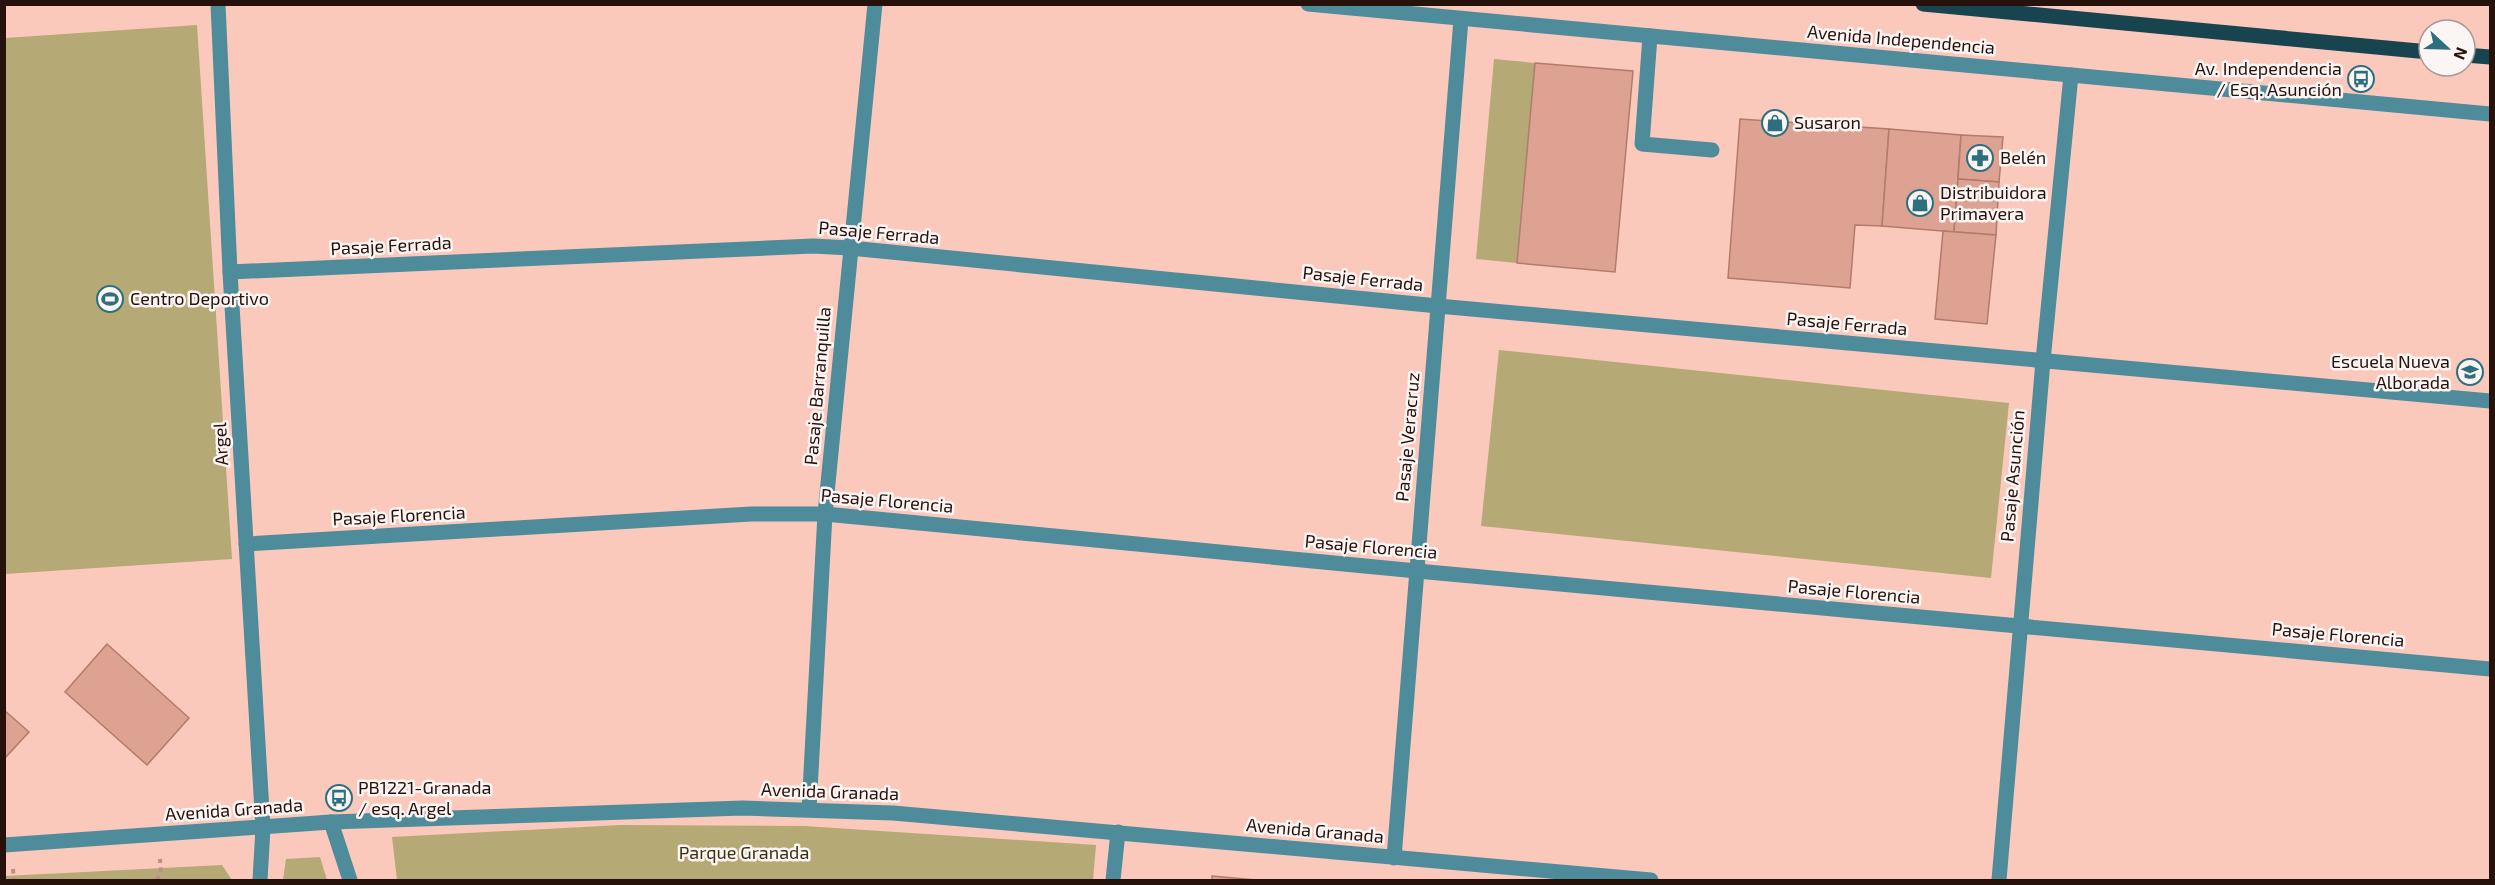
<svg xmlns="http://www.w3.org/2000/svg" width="2495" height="885" font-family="'Exo 2',sans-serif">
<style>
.green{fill:#b5a976}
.building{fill:#dda291;stroke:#b37b6b;stroke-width:1.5}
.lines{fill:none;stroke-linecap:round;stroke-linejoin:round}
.path{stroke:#b99085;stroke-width:4;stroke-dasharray:4.5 4.5;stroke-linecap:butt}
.service{stroke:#4e8b9b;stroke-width:15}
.minor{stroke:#4e8b9b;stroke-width:15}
.tertiary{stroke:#4e8b9b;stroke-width:15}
.primary{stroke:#17444f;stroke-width:15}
.labels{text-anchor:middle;stroke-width:5;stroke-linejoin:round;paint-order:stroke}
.street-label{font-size:18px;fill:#26110b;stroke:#fcf5f3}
.poi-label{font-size:18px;fill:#26110b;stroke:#fcf5f3;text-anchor:start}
.park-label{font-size:18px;fill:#393212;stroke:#fcf5f3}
</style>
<rect width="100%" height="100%" fill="#fac9bb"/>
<!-- green -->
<g class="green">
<polygon points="197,25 232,559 5,574 5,38"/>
<polygon points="1494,59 1535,63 1517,263 1476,259"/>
<polygon points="1499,350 2009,403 1991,578 1481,526"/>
<polygon points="621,825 804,826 1096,845 1093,880 397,880 392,837"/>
<polygon points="320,857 327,880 283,880 286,859"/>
<polygon points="222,865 232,880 5,880 5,876"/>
</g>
<!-- building -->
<g class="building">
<polygon points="1535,63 1633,71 1615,272 1517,263"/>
<polygon points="1740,119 1889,129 1882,226 1855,225 1850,288 1728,278"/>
<polygon points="1889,129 1961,135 1954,232 1882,226"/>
<polygon points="1961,135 2003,137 1999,182 1958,179"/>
<polygon points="1958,179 1999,182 1996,235 1954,232"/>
<polygon points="1943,231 1996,235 1987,324 1935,319"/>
<polygon points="107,644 189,718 147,765 65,692"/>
<polygon points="4,710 29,732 4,759"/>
<polygon points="1212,876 1256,880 1212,880"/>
</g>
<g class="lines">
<!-- path -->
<g class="path">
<polyline points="13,869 14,880"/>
<polyline points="157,880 161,872 160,859"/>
</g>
<!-- service -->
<polyline class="service" points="1650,36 1642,144 1712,150"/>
<!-- minor -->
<g class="minor">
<polyline points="218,4 230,272 263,828 260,880"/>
<polyline points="1308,4 2490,114"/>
<polyline points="230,272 813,246 850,248 1438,306 2490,401"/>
<polyline points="246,544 751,514 825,514 1417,571 2490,669"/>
<polyline points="809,809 825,514 875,4"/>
<polyline points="331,822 350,880"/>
<polyline points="1394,858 1461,19"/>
<polyline points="1113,880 1118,832"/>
<polyline points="1999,880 2043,361 2071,75"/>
</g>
<!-- tertiary -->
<polyline class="tertiary" points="4,845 331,822 743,808 893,813 1651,880"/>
<!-- primary -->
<g class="primary">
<polyline points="1923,4 2429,52"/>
<polyline points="2465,55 2490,57"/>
</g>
</g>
<!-- icons -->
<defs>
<symbol id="bus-ring" viewBox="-11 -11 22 22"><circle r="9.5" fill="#fcf5f3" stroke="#2c7080" stroke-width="1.5"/><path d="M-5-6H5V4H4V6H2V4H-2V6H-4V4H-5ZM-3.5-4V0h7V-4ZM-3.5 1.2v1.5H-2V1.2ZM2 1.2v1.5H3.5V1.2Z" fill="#2c7080"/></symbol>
<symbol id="shop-ring" viewBox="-11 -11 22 22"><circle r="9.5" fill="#fcf5f3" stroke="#2c7080" stroke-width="1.5"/><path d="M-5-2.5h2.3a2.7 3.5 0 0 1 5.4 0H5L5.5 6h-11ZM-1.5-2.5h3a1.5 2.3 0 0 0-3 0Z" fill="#2c7080"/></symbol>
<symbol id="pharmacy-ring" viewBox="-11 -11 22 22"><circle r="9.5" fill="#fcf5f3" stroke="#2c7080" stroke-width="1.5"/><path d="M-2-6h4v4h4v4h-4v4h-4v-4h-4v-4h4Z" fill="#2c7080"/></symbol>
<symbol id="stadium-ring" viewBox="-11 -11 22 22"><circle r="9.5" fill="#fcf5f3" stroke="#2c7080" stroke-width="1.5"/><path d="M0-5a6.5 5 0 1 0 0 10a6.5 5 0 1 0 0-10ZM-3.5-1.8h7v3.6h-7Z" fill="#2c7080"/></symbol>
<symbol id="school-ring" viewBox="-11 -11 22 22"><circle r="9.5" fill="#fcf5f3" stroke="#2c7080" stroke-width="1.5"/><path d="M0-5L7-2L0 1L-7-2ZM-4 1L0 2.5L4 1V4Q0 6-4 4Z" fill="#2c7080"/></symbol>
</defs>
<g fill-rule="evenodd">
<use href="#bus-ring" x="2346" y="64" width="30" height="30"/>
<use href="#shop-ring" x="1760" y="108" width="30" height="30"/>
<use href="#pharmacy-ring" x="1965" y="143" width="30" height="30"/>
<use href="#shop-ring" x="1905" y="188" width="30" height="30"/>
<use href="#stadium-ring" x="95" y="284" width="30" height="30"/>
<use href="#school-ring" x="2455" y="357" width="30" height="30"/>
<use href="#bus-ring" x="324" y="783" width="30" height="30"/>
</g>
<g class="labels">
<!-- street labels -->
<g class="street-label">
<text transform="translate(1901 40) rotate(5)" y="6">Avenida Independencia</text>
<text transform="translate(879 233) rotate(5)" y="6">Pasaje Ferrada</text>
<text transform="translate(391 246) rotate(-3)" y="6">Pasaje Ferrada</text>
<text transform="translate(1363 279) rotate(6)" y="6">Pasaje Ferrada</text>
<text transform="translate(1847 324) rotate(5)" y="6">Pasaje Ferrada</text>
<text transform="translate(818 386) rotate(-85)" y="6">Pasaje Barranquilla</text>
<text transform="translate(1408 437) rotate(-85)" y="6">Pasaje Veracruz</text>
<text transform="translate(221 444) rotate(-93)" y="6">Argel</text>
<text transform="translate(2013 476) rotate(-85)" y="6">Pasaje Asunción</text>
<text transform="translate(887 501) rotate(5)" y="6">Pasaje Florencia</text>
<text transform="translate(399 516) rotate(-3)" y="6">Pasaje Florencia</text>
<text transform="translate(1371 547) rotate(5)" y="6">Pasaje Florencia</text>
<text transform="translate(1854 592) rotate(5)" y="6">Pasaje Florencia</text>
<text transform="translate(2338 635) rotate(5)" y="6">Pasaje Florencia</text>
<text transform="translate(830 792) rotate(2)" y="6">Avenida Granada</text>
<text transform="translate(234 810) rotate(-4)" y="6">Avenida Granada</text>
<text transform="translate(1315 831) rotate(5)" y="6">Avenida Granada</text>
</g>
<!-- poi labels -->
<g class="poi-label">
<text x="2342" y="75" text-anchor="end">Av. Independencia<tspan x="2342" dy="21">/ Esq. Asunción</tspan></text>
<text x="1794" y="129">Susaron</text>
<text x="2000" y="164">Belén</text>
<text x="1940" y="199">Distribuidora<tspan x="1940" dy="21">Primavera</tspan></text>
<text x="130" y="305">Centro Deportivo</text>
<text x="2450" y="368" text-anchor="end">Escuela Nueva<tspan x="2450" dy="21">Alborada</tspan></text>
<text x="358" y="794">PB1221-Granada<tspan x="358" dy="21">/ esq. Argel</tspan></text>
</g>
<!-- park labels -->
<g class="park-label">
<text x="744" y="859">Parque Granada</text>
</g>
</g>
<!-- border -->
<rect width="2495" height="885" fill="none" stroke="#26110b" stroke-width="12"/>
<!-- north arrow -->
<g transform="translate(2447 48) rotate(112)"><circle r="28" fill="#fcf5f3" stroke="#a69a96" stroke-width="1.5"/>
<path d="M0-4.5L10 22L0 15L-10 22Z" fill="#2c7080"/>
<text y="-9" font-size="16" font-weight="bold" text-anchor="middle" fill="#26110b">N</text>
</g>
</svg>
